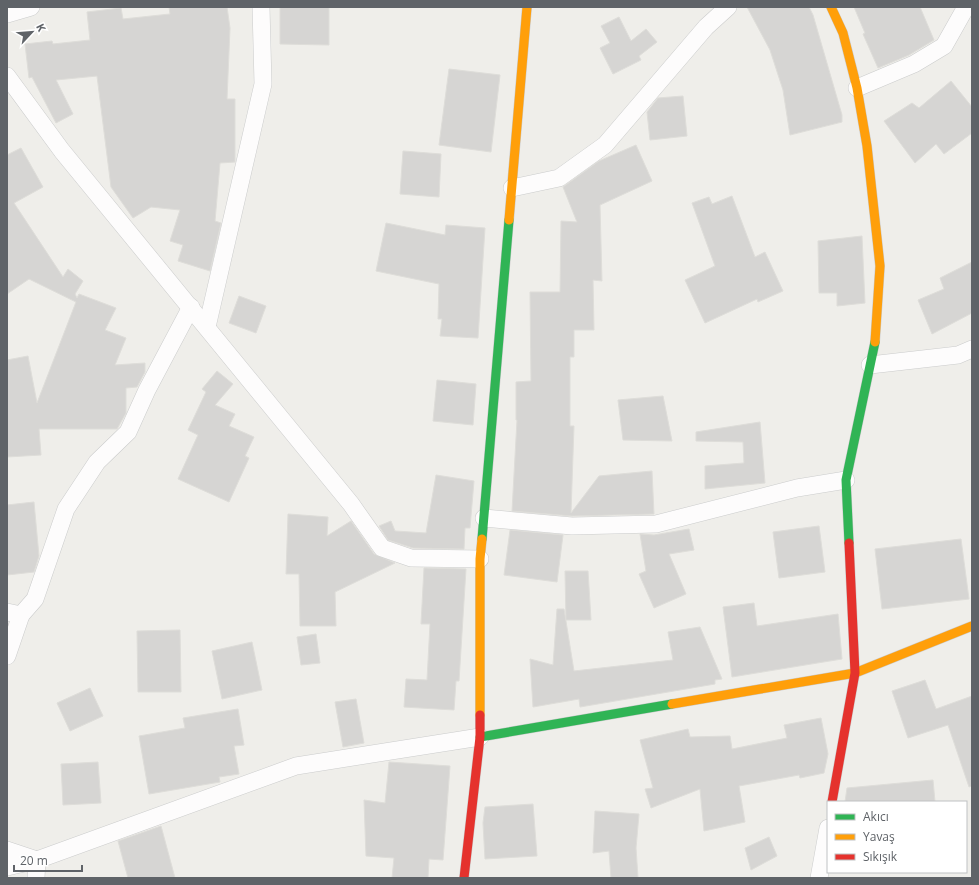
<svg xmlns="http://www.w3.org/2000/svg" width="979" height="885" font-family="'Open Sans',sans-serif">
<style>
.building{fill:#d6d5d3;stroke:#deddd9}
.lines{fill:none;stroke-linecap:round;stroke-linejoin:round}
.street-casing{stroke:#cbcccc;stroke-width:18}
.fast-casing{stroke:#cacacb;stroke-width:10}
.slow-casing{stroke:#cacacb;stroke-width:10}
.jam-casing{stroke:#cacacb;stroke-width:10}
.street{stroke:#fdfcfc;stroke-width:17}
.fast{stroke:#30b455;stroke-width:9}
.slow{stroke:#ff9f0a;stroke-width:9}
.jam{stroke:#e5322d;stroke-width:9}
</style>
<rect width="100%" height="100%" fill="#efeeea"/>
<!-- building -->
<g class="building">
<polygon points="169,7 227,7 230,28 227,99 235,99 235,162 220,163 215,221 221,223 210,271 178,261 183,245 170,241 180,210 151,207 133,218 111,187 97,76 56,80 73,114 56,123 32,77 29,78 25,44 52,41 53,44 90,40 87,12 121,8 123,19 170,14"/>
<polygon points="280,7 329,7 329,45 280,44"/>
<polygon points="747,7 809,7 813,15 842,115 842,122 790,135 783,90 770,50"/>
<polygon points="854,7 920,7 934,40 909,55 878,68 863,34 865,33"/>
<polygon points="619,17 631,41 646,29 657,42 639,56 641,60 613,74 600,48 610,43 601,26"/>
<polygon points="449,69 500,75 491,152 439,145"/>
<polygon points="951,81 972,107 972,133 944,154 936,144 915,163 884,121 912,103 919,108"/>
<polygon points="683,96 687,136 650,140 647,112 658,98"/>
<polygon points="636,145 652,181 600,205 602,281 593,280 594,330 574,330 574,357 570,357 570,426 574,426 571,513 599,476 652,471 654,514 572,516 512,511 517,420 516,420 516,382 531,381 530,292 560,292 561,221 577,222 563,187 599,161"/>
<polygon points="21,148 43,187 14,203 63,277 68,269 83,281 75,294 77,298 79,294 116,308 105,330 126,338 115,365 145,363 145,372 137,387 126,388 126,413 117,429 39,429 41,455 7,457 7,360 28,356 37,403 76,302 29,279 7,294 7,155"/>
<polygon points="403,151 441,154 439,197 400,194"/>
<polygon points="732,196 755,257 765,252 783,291 758,302 757,299 705,323 685,280 715,266 692,203 709,197 712,204"/>
<polygon points="386,223 445,235 446,225 485,228 478,338 440,336 442,319 438,319 439,284 376,271"/>
<polygon points="862,236 865,303 837,306 837,293 819,293 818,241"/>
<polygon points="972,262 972,313 932,334 918,300 944,289 940,278"/>
<polygon points="239,296 266,306 256,333 229,323"/>
<polygon points="217,371 233,384 215,405 235,414 229,426 254,437 245,456 249,458 229,502 178,479 198,435 188,430 206,392 202,389"/>
<polygon points="437,380 476,384 473,425 433,421"/>
<polygon points="663,396 672,441 623,440 618,400"/>
<polygon points="760,422 765,483 705,489 705,466 744,463 743,442 696,441 696,432"/>
<polygon points="436,475 474,481 470,528 465,528 464,549 413,548 388,540 379,526 391,521 395,531 426,533"/>
<polygon points="34,502 39,556 34,572 7,575 7,505"/>
<polygon points="288,514 328,517 327,536 351,521 374,554 395,563 335,592 336,626 300,626 299,574 286,574"/>
<polygon points="819,526 825,572 779,578 773,532"/>
<polygon points="689,529 694,550 669,554 686,594 654,608 639,574 646,571 640,534 654,535"/>
<polygon points="510,530 563,535 557,582 504,575"/>
<polygon points="961,539 969,599 882,609 875,549"/>
<polygon points="424,568 466,569 459,681 456,681 454,710 404,707 406,679 427,680 430,624 421,624"/>
<polygon points="565,571 588,571 591,620 566,620"/>
<polygon points="754,603 757,626 838,614 842,659 732,677 723,607"/>
<polygon points="557,609 564,609 574,671 673,660 668,632 700,627 722,679 715,680 715,684 580,707 579,699 533,707 530,659 553,665"/>
<polygon points="180,630 181,692 138,692 137,631"/>
<polygon points="316,634 320,663 301,665 297,637"/>
<polygon points="252,642 262,690 222,699 212,651"/>
<polygon points="925,680 936,709 972,696 972,786 969,787 948,725 908,738 892,691"/>
<polygon points="90,688 103,716 70,731 57,703"/>
<polygon points="356,699 364,743 343,747 335,702"/>
<polygon points="238,709 244,745 234,746 239,774 219,777 220,782 149,794 139,736 185,728 183,718"/>
<polygon points="821,718 828,754 824,773 800,778 799,775 739,786 745,822 704,831 700,789 651,808 645,789 653,788 640,740 688,729 690,737 730,736 732,749 787,738 784,725"/>
<polygon points="98,762 101,803 63,805 61,764"/>
<polygon points="389,762 450,766 443,860 429,859 428,878 392,878 394,858 366,856 364,800 385,803"/>
<polygon points="933,780 935,802 845,802 847,788"/>
<polygon points="533,804 537,856 485,859 483,823 485,807"/>
<polygon points="595,811 639,814 636,848 638,878 611,878 609,851 593,853"/>
<polygon points="161,826 175,878 128,878 118,841"/>
<polygon points="769,837 777,856 751,870 745,848"/>
</g>
<g class="lines">
<defs>
<g id="street">
<polyline points="7,14 31,7"/>
<polyline points="7,76 62,151 351,504 382,548 411,558 480,559"/>
<polyline points="857,88 914,64 944,46 966,7"/>
<polyline points="512,188 559,178 605,145 706,27 728,7"/>
<polyline points="207,327 263,84 261,7"/>
<polyline points="870,365 958,355 972,349"/>
<polyline points="484,518 572,526 656,524 797,488 846,480"/>
<polyline points="7,612 21,615 35,599 66,509 97,462 128,432 147,390 191,307"/>
<polyline points="7,656 21,615"/>
<polyline points="7,850 37,860 36,878"/>
<polyline points="7,867 37,860 296,766 480,737"/>
<polyline points="819,878 828,828"/>
</g>
<g id="fast">
<polyline points="482,539 509,220"/>
<polyline points="849,543 846,480 875,342"/>
<polyline points="480,737 672,704"/>
</g>
<g id="slow">
<polyline points="831,7 843,33 857,88 867,146 880,266 875,342"/>
<polyline points="509,220 527,7"/>
<polyline points="672,704 855,673 972,626"/>
<polyline points="480,715 480,559 482,539"/>
</g>
<g id="jam">
<polyline points="832,802 855,673 849,543"/>
<polyline points="464,878 480,737 480,715"/>
</g>
</defs>
<!-- street casing -->
<use href="#street" class="street-casing"/>
<!-- fast casing -->
<use href="#fast" class="fast-casing"/>
<!-- slow casing -->
<use href="#slow" class="slow-casing"/>
<!-- jam casing -->
<use href="#jam" class="jam-casing"/>
<!-- street -->
<use href="#street" class="street"/>
<!-- fast -->
<use href="#fast" class="fast"/>
<!-- slow -->
<use href="#slow" class="slow"/>
<!-- jam -->
<use href="#jam" class="jam"/>
</g>
<!-- border -->
<rect width="979" height="885" fill="none" stroke="#5f6368" stroke-width="16"/>
<!-- legend -->
<rect x="827" y="801" width="140" height="72" fill="#ffffff" stroke="#bfc1c3"/>
<rect x="835" y="814" width="20" height="6" fill="#30b455" stroke="#bfc1c3"/>
<text x="863" y="821" font-size="12" fill="#5f6368">Akıcı</text>
<rect x="835" y="834" width="20" height="6" fill="#ff9f0a" stroke="#bfc1c3"/>
<text x="863" y="841" font-size="12" fill="#5f6368">Yavaş</text>
<rect x="835" y="854" width="20" height="6" fill="#e5322d" stroke="#bfc1c3"/>
<text x="863" y="861" font-size="12" fill="#5f6368">Sıkışık</text>
<!-- north arrow -->
<g transform="translate(32 32) rotate(64)" stroke="#ffffff" stroke-width="3" paint-order="stroke">
<path d="M0-3L7 15L0 10L-7 15Z" fill="#5f6368"/>
<text y="-6" font-size="11" font-weight="bold" text-anchor="middle" fill="#5f6368">K</text>
</g>
<!-- scale -->
<path d="M14 865v6h68v-6" fill="none" stroke="#5f6368" stroke-width="2"/>
<text x="20" y="865" font-size="12" fill="#5f6368" stroke="#ffffff" stroke-width="3" paint-order="stroke">20 m</text>
</svg>
